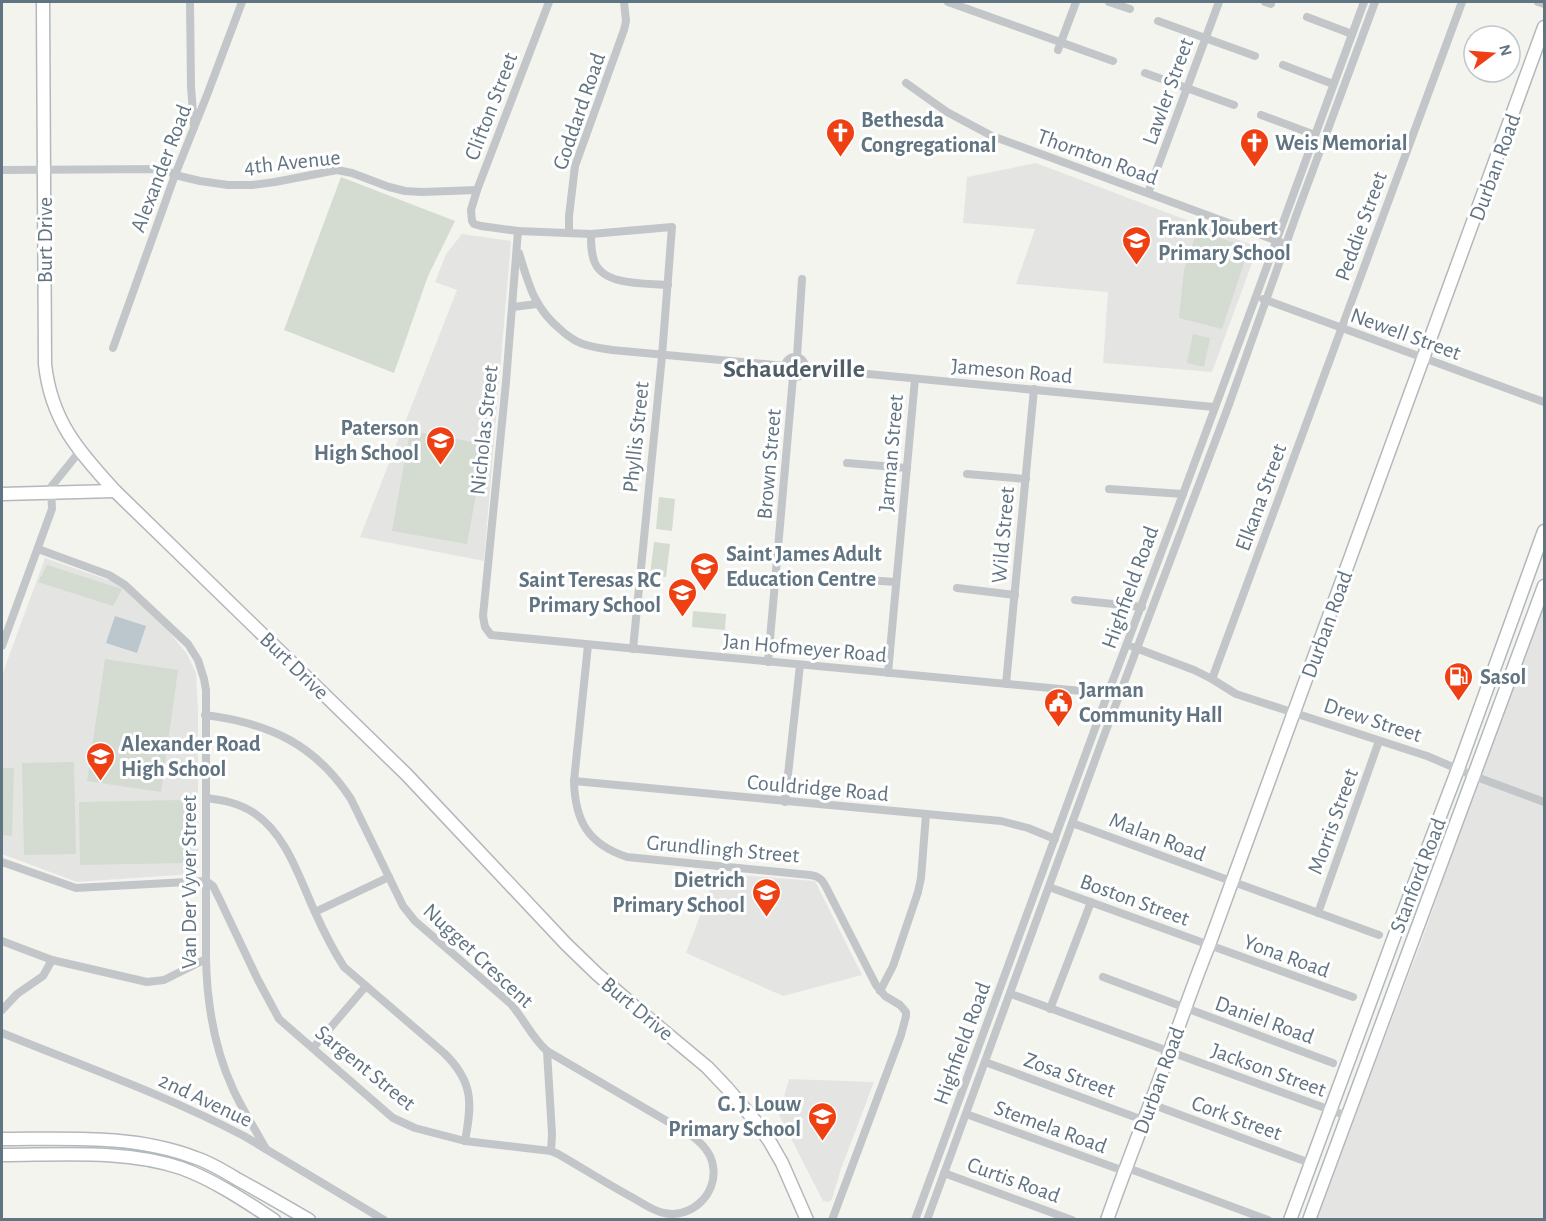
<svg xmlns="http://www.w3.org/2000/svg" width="1546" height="1221" font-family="'Alegreya Sans',sans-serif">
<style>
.built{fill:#e4e5e3}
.green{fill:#d4dbd0}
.water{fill:#bbc7cc}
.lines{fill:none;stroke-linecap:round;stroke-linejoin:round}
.secondary-casing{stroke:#b2b8bc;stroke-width:15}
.street{stroke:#c3c6c9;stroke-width:8}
.secondary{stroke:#fff;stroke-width:12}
.labels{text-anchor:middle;stroke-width:6;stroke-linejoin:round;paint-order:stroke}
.street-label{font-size:22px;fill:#617482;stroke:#fff}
.poi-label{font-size:22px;font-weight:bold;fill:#617482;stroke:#fff;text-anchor:start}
.quarter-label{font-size:26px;font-weight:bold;fill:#4f5d67;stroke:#fff}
</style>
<rect width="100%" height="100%" fill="#f4f4ef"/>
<!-- built -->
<g class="built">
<polygon points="1036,163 1258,247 1212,372 1103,363 1108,292 1016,284 1035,229 963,223 967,177"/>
<polygon points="462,234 511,241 484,561 360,537 457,290 435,282 446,254"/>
<polygon points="45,558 117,583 170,633 187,654 196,673 198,710 198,868 192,874 77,882 2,854 2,675"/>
<polygon points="1544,606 1544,1219 1316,1220 1426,929 1474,790 1481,776"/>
<polygon points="716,873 815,881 862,975 783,996 686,953"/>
<polygon points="789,1079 874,1082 841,1169 832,1199 829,1202 823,1201 779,1115"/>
</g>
<!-- green -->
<g class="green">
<polygon points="341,177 455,221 428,276 394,373 284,330"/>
<polygon points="1197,230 1249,248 1222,329 1179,318 1184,270"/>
<polygon points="1193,334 1210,338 1204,367 1187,363"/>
<polygon points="410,431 485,444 467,544 392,531"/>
<polygon points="659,497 675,499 672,531 656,529"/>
<polygon points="654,542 670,544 666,577 650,575"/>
<polygon points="47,565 122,589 113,606 38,582"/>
<polygon points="693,611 726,614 725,630 692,627"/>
<polygon points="105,659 178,670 161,792 87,781"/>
<polygon points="74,762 76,854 24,855 22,763"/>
<polygon points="2,768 14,768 12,836 2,835"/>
<polygon points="184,800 185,863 80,865 79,802"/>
</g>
<!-- water -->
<polygon class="water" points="115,616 146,626 137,653 106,643"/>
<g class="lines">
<defs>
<g id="secondary">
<path d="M43,2l2,362c6,56 33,87 70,127l292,284 159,169 31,30 45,39 65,54 20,21 29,34 14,20 12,21 25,57"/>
<polyline points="2,494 115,491"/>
<path d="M2,1139c65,0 132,-5 194,19 15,5 28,13 41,21 24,13 48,27 72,41"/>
<path d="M2,1155c57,0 123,-6 179,13 33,12 64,33 93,52"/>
<path d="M1107,1220c14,-40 29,-79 44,-118 20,-52 37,-105 58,-157l335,-918"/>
<polyline points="1290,1220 1397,929 1458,769 1544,531"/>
<polyline points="1309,1220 1544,586"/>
</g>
</defs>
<!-- secondary casing -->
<use href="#secondary" class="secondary-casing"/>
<!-- street -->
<g class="street">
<polyline points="190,2 191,86 194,127"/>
<polyline points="549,2 477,190 471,210 472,221 474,224 481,226 518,231 591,234 672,227 662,356 633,649"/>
<polyline points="948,2 1113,61"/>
<polyline points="1109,2 1130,9"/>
<polyline points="1265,2 1271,4"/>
<polyline points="1538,2 1544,4"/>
<polyline points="1307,17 1352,34"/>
<polyline points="1158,21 1255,56"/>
<polyline points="1058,50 1076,2"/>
<polyline points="1283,65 1333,84"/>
<polyline points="1145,73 1234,105"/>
<polyline points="906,83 947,112 992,136 1280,242"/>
<polyline points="1261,115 1315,135"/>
<polyline points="2,170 164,169 175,175 200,181 228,185 252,185 275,182 337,170 352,173 389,187 405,191 422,192 477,190"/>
<polyline points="1148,193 1219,2"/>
<polyline points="518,231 506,382 483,616 485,627 491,635 1113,694"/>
<polyline points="569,233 569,216 575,166 624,30 626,21 624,2"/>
<path d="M591,234c0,10 0,20 4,29 10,23 51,20 73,22"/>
<path d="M519,253c10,32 15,55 42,77 4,4 10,8 15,11 11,6 24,7 36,9l173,16"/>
<polyline points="1263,299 1544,402"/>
<polyline points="513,307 537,304"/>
<polyline points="113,348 175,175 207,95 242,2"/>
<circle cx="795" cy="367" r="10"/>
<polyline points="797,357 802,279"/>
<polyline points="805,368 1214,407"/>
<polyline points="847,463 907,468"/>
<polyline points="967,474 1026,479"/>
<polyline points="1109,489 1183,494"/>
<path d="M38,549l71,26 16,10 63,59 10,16 6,19 2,11v269c1,45 8,89 27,130 9,20 22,40 33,60"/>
<polyline points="837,578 896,582"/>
<polyline points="957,588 1015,595"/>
<polyline points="1075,600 1142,607"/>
<path d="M588,645l-14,136c1,40 14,63 53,76l183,18c10,1 13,6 17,14l49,96 9,11 15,9 6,7v4l-5,19 -69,185"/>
<polyline points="2,646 52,509 51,487 80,451"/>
<polyline points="1133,647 1194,670 1212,679 1236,694 1427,756 1474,776 1544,802"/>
<polyline points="768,662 793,377"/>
<polyline points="888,673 915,379"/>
<polyline points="1212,679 1462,2"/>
<polyline points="1006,684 1034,389"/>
<polyline points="574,781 1001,821 1028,828 1055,839"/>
<path d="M206,798c17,2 33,5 48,15 32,21 45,64 60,97 9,20 19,40 30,57l100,86c30,29 28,51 21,88"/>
<polyline points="785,802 800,665"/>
<polyline points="1072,823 1379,935"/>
<path d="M2,862l74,26 130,-7 7,5 6,12 39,82 21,39 114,99 22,10 50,13 86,10 7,3c26,15 51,31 77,45 9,5 18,12 29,14 27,6 54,-19 49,-47 -2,-14 -12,-24 -24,-32l-142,-83c-15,-13 -23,-32 -36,-47l-96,-83 -12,-15 -52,-107c-36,-55 -82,-76 -146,-84"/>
<polyline points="1049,887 1353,997"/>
<polyline points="315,912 389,877"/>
<polyline points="1318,913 1379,741"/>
<polyline points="2,941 52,960 147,982 164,980 206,959"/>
<polyline points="1103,977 1333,1063"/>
<polyline points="880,991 893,966 918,892 921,878 926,814"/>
<polyline points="1011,994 1347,1116"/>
<polyline points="1050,1009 1091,902"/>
<polyline points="2,1010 17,994 43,976 52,960"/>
<path d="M2,1033c81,33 164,62 242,103l140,84"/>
<polyline points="313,1048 366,986"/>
<polyline points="547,1051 552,1134 551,1151"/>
<polyline points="985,1062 1143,1120"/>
<polyline points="1151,1104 1310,1163"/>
<polyline points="966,1114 1124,1171"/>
<polyline points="1125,1167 1268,1220"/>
<polyline points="944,1173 1072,1220"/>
<path d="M915,1220l193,-527c88,-229 171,-461 256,-691"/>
<polyline points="927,1220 1102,741 1227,410 1297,213 1375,2"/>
</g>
<!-- secondary -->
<use href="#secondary" class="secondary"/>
</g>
<!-- icons -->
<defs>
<symbol id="church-pin" viewBox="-11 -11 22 30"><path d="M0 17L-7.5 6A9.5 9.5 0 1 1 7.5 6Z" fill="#ef4014" stroke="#fff"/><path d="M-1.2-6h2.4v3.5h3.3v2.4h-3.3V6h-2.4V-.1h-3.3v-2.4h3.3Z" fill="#fff"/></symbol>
<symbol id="school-pin" viewBox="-11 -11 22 30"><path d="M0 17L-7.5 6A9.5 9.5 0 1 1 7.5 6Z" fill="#ef4014" stroke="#fff"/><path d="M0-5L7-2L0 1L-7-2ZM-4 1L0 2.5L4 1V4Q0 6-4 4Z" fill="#fff"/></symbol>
<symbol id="university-pin" viewBox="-11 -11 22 30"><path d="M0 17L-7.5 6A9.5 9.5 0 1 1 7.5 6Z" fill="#ef4014" stroke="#fff"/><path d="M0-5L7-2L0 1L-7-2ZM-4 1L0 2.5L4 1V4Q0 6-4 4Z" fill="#fff"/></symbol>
<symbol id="fuel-pin" viewBox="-11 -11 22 30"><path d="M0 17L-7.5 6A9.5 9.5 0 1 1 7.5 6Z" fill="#ef4014" stroke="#fff"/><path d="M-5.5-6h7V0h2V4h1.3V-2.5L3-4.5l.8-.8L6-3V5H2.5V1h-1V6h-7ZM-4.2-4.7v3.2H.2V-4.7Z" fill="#fff"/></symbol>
<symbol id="civic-pin" viewBox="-11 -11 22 30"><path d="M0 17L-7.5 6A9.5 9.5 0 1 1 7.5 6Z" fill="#ef4014" stroke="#fff"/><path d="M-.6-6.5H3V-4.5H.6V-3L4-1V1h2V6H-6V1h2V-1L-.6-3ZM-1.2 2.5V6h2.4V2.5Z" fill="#fff"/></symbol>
</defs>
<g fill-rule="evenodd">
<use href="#church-pin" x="824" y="116" width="33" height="45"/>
<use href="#church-pin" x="1238" y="126" width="33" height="45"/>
<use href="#school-pin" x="1120" y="224" width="33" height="45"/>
<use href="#school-pin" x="424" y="424" width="33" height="45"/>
<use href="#university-pin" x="688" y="550" width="33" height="45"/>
<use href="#school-pin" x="666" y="576" width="33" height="45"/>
<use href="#fuel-pin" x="1442" y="660" width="33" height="45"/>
<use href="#civic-pin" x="1042" y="686" width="33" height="45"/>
<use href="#school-pin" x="84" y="740" width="33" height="45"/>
<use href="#school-pin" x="750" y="876" width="33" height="45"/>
<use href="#school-pin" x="806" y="1100" width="33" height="45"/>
</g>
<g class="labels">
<!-- street labels -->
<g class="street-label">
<text transform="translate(1167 91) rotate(-70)" y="8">Lawler Street</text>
<text transform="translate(490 106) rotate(-69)" y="8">Clifton Street</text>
<text transform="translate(578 111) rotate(-71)" y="8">Goddard Road</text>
<text transform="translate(1098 156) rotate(20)" y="8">Thornton Road</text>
<text transform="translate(292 161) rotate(-6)" y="8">4th Avenue</text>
<text transform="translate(1494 167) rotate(-70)" y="8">Durban Road</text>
<text transform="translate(160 168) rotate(-69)" y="8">Alexander Road</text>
<text transform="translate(1360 226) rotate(-70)" y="8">Peddie Street</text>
<text transform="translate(44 240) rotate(-90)" y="8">Burt Drive</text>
<text transform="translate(1406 333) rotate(20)" y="8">Newell Street</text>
<text transform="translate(1012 370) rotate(5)" y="8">Jameson Road</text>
<text transform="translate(483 430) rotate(-84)" y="8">Nicholas Street</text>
<text transform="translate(635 437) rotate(-84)" y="8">Phyllis Street</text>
<text transform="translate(890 453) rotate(-85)" y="8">Jarman Street</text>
<text transform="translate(768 464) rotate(-85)" y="8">Brown Street</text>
<text transform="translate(1260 497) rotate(-70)" y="8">Elkana Street</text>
<text transform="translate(1002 535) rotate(-85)" y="8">Wild Street</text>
<text transform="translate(1129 587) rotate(-70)" y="8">Highfield Road</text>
<text transform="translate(1326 624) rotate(-70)" y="8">Durban Road</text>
<text transform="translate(805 647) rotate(5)" y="8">Jan Hofmeyer Road</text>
<text transform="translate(295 665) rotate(44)" y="8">Burt Drive</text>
<text transform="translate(1373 719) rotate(18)" y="8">Drew Street</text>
<text transform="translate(818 787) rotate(5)" y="8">Couldridge Road</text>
<text transform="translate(1332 821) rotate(-70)" y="8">Morris Street</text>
<text transform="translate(1158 836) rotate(21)" y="8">Malan Road</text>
<text transform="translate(723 848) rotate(5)" y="8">Grundlingh Street</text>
<text transform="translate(1417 875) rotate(-69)" y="8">Stanford Road</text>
<text transform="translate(188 882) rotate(-90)" y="8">Van Der Vyver Street</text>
<text transform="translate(1135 899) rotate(20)" y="8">Boston Street</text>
<text transform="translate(479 955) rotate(43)" y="8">Nugget Crescent</text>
<text transform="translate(1287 955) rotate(20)" y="8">Yona Road</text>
<text transform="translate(638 1008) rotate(40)" y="8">Burt Drive</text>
<text transform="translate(1265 1019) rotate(20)" y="8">Daniel Road</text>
<text transform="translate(961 1043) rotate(-70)" y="8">Highfield Road</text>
<text transform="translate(366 1067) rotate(39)" y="8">Sargent Street</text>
<text transform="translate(1269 1069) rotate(20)" y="8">Jackson Street</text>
<text transform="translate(1070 1074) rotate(20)" y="8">Zosa Street</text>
<text transform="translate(1158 1080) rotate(-70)" y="8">Durban Road</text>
<text transform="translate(206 1099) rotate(25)" y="8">2nd Avenue</text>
<text transform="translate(1237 1117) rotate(20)" y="8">Cork Street</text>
<text transform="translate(1051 1126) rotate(20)" y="8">Stemela Road</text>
<text transform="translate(1014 1179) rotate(20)" y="8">Curtis Road</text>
</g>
<!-- poi labels -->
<g class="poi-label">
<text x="861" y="127">Bethesda<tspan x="861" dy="25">Congregational</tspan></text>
<text x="1275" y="150">Weis Memorial</text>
<text x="1158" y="235">Frank Joubert<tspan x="1158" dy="25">Primary School</tspan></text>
<text x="419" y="435" text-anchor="end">Paterson<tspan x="419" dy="25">High School</tspan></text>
<text x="726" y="561">Saint James Adult<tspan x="726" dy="25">Education Centre</tspan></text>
<text x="661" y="587" text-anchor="end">Saint Teresas RC<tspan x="661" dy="25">Primary School</tspan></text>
<text x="1480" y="684">Sasol</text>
<text x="1079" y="697">Jarman<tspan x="1079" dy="25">Community Hall</tspan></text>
<text x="121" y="751">Alexander Road<tspan x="121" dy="25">High School</tspan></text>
<text x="745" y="887" text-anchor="end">Dietrich<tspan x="745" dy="25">Primary School</tspan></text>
<text x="801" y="1111" text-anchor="end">G. J. Louw<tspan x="801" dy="25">Primary School</tspan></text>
</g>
<!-- quarter labels -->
<g class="quarter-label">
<text x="794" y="377">Schauderville</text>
</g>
</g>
<!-- border -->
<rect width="1546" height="1221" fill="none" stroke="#617482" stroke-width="6"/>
<!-- north arrow -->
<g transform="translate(1492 54) rotate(74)"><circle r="28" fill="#ffffff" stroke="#c0c7cd" stroke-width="1.5"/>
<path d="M0-4.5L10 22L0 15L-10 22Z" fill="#ef4014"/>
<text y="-9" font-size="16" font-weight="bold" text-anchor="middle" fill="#617482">N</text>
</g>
</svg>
